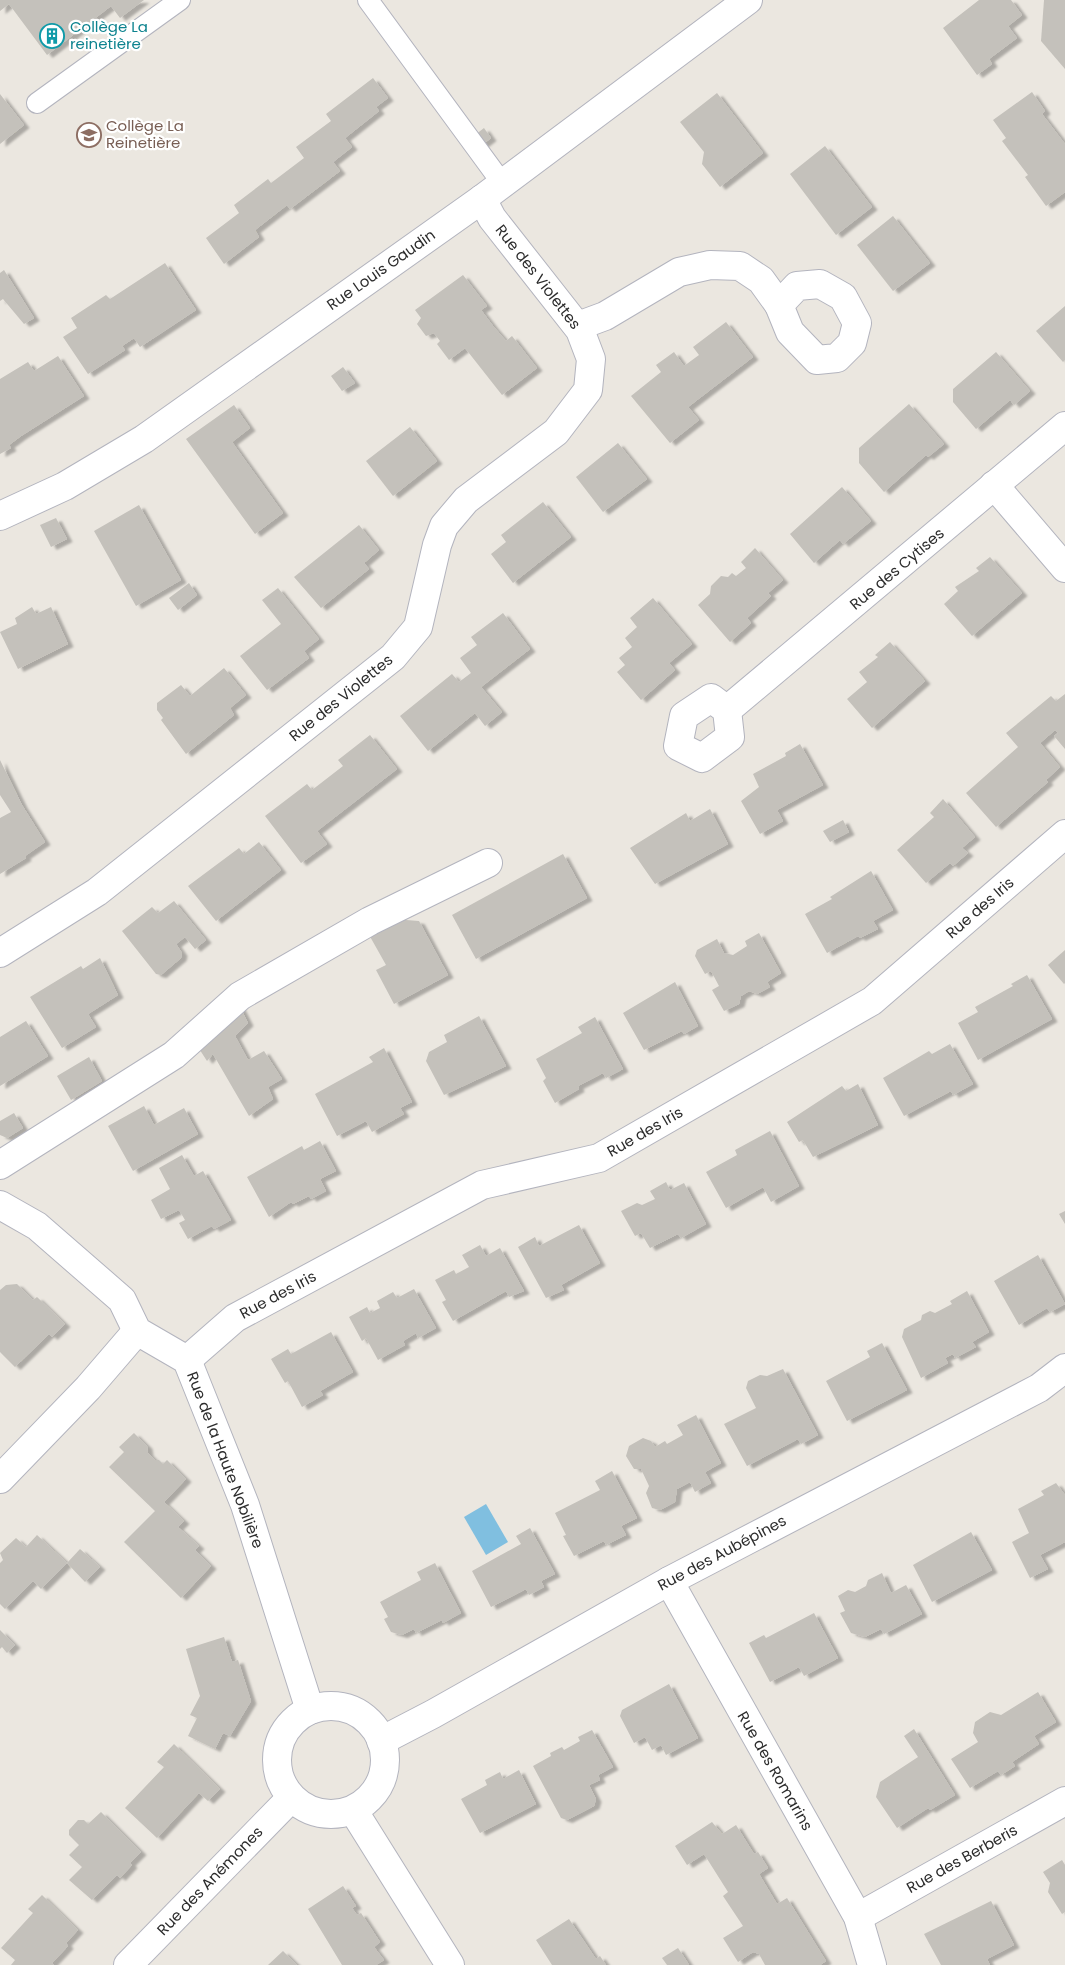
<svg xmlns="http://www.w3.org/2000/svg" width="1065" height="1965" font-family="Poppins,sans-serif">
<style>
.water{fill:#80bfe0}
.building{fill:#c4c1bb;filter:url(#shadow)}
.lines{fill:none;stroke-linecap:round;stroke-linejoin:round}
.lane-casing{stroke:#b3b4be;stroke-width:22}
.street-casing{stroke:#b3b4be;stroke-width:30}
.secondary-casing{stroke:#b3b4be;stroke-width:30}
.lane{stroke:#fff;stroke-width:20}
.street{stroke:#fff;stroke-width:28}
.secondary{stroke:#fff;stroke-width:28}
.labels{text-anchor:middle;stroke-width:4.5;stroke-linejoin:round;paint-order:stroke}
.culture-label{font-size:15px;fill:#0d838f;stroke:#fff;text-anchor:start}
.education-label{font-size:15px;fill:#785e54;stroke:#fff;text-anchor:start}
.street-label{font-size:15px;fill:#2c2c2c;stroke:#fff}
</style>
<defs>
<filter id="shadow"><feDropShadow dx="5.5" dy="3" stdDeviation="1" flood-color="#0004"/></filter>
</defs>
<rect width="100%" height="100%" fill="#ebe7e0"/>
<!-- water -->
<polygon class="water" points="486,1504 508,1542 486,1555 464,1517"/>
<!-- building -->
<g class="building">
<polygon points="0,0 144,0 120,18 111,6 47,55 9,4 0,11"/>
<polygon points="979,0 1011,0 1022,15 1008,26 1017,38 989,59 992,64 977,75 943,28"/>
<polygon points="1044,0 1065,0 1065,69 1041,41"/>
<polygon points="373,78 388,98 376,107 379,111 345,138 352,147 333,162 340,171 290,209 287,205 255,230 259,237 224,264 206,238 239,213 234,205 268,179 271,183 304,158 296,147 331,121 326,114"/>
<polygon points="1032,92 1045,111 1042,114 1065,144 1065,192 1046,206 1025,177 1028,175 1002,141 1006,138 993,120"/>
<polygon points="717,93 763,153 720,187 702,164 704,152 680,122"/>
<polygon points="0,94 24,125 0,144"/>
<polygon points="484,128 491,138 482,145 475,135"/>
<polygon points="825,146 872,207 836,235 790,174"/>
<polygon points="893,216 930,263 893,291 857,245"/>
<polygon points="165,263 196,310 140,347 134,338 122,346 125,350 88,374 63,337 77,328 71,318 106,295 110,299"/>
<polygon points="4,270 34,318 24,324 3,299 0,301 0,273"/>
<polygon points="463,275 487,306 481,310 493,326 506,341 512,336 537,368 502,395 465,348 449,360 437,344 440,341 434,333 426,336 417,324 421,318 415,310"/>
<polygon points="1065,306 1065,360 1063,362 1036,331"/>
<polygon points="726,322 753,357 688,407 699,420 670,443 631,396 661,372 656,365 674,352 684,366 699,355 693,347"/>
<polygon points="996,352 1030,391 1014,405 1010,400 976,429 953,402 953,389"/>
<polygon points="58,356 84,396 21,436 9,445 11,448 0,454 0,379 28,362 34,371"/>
<polygon points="343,367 355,383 342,391 331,376"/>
<polygon points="909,404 944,444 928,457 926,455 884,492 859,463 859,448"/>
<polygon points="234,405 250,428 232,442 283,513 255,534 186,439"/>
<polygon points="410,427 437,461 393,496 366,461"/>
<polygon points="618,443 647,479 603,512 576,477"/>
<polygon points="842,487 871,521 843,544 840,540 814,563 790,534"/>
<polygon points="543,502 571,537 513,583 491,554 506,542 501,535"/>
<polygon points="139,505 181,580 136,606 94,531"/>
<polygon points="56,518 67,539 51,547 40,525"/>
<polygon points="359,525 379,550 364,563 369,569 321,608 294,577"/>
<polygon points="755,548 783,580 768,593 771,596 747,618 751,623 730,642 698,605 710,594 711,586 721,576 728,577 732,573 736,576 746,568 741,562"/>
<polygon points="990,557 1022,593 972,636 944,604 958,591 955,587 979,571 976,568"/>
<polygon points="189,583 197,595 178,610 169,598"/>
<polygon points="278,588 319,639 304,651 309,658 267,690 240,656 281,624 262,600"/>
<polygon points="653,598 692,644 669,663 675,670 641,700 617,672 625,665 619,658 632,647 625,638 637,627 630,618"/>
<polygon points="32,607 36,614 51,607 68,644 18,669 0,632 17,624 15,618"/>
<polygon points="503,613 530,649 481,687 502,712 485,726 475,713 428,751 400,716 452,674 459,682 471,673 460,658 477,645 471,637"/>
<polygon points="890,642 925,681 872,728 847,699 867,682 859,672 878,657 875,655"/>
<polygon points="224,668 246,695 230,708 234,715 186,754 161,720 163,718 157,710 157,703 181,685 190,696"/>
<polygon points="1065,694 1065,749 1054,736 1058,733 1055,730 1040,743 1060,767 1046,780 1048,782 996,827 966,793 1018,747 1006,733 1051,696 1056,701"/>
<polygon points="370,735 397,769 317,831 327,844 301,863 265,816 307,784 312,790 343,766 338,760"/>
<polygon points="800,744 823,785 777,810 783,821 760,834 741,801 759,787 753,774 786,756 785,753"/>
<polygon points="0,760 22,805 45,842 25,856 26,858 0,874 0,818 11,812 0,795"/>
<polygon points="943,799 975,837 962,848 968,853 953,866 950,863 926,883 897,850 934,817 930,813"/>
<polygon points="710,809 728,844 655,884 630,848 686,813 690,821"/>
<polygon points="843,820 849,832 830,842 823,831"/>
<polygon points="259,842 281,870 216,921 188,886 239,848 244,854"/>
<polygon points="563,854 587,898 476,959 452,915"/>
<polygon points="871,871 893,910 873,921 878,929 860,938 858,936 827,953 805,914 832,899 830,897"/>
<polygon points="174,901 206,940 195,949 185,937 176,944 182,953 181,958 161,975 156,974 122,931 152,907 158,913"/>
<polygon points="393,919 419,921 448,975 394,1004 376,970 386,965 368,933"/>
<polygon points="759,933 781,973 767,982 770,987 757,994 749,991 741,996 739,1004 724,1011 712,990 719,986 711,971 705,974 695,956 697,950 717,939 724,953 733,955 747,946 745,941"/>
<polygon points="1065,950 1065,983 1064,984 1048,965"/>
<polygon points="100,958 118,995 88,1014 96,1027 62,1048 30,997 81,966 83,969"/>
<polygon points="1027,975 1052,1019 978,1060 958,1023 978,1012 975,1007 1013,986 1011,984"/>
<polygon points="675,982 698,1026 684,1034 682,1031 644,1050 623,1013"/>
<polygon points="239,1005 248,1023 235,1036 248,1060 264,1051 282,1079 268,1087 273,1099 249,1116 213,1054 207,1061 196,1044"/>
<polygon points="479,1016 506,1066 444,1095 426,1061 429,1052 447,1042 444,1035"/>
<polygon points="595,1017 623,1069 606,1078 603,1073 578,1086 579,1089 555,1103 543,1081 546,1078 536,1059 582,1033 578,1027"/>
<polygon points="26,1021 48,1056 0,1086 0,1037"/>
<polygon points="950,1044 973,1084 953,1095 951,1091 904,1116 883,1078 929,1051 932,1054"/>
<polygon points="384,1048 412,1102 400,1108 404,1114 372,1132 366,1121 337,1136 315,1094 373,1062 369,1057"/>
<polygon points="89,1057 102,1081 71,1100 57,1076"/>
<polygon points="858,1084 878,1125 813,1157 803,1140 799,1142 787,1122 842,1086 846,1091"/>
<polygon points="144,1106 154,1125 184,1108 198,1134 133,1171 108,1126"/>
<polygon points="14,1113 23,1128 7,1138 0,1135 0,1121"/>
<polygon points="770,1131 799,1186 771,1202 763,1187 726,1208 706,1172 737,1155 735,1150"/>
<polygon points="320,1141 336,1171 320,1179 326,1191 311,1199 309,1196 293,1204 291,1202 269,1217 247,1177 302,1146 304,1150"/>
<polygon points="182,1155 194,1176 203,1171 231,1220 214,1229 212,1226 188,1239 179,1223 185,1220 179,1210 161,1219 151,1200 170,1189 159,1168"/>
<polygon points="666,1182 670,1190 684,1183 706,1224 681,1238 678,1234 650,1248 641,1233 635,1236 621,1211 637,1203 642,1205 655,1199 650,1191"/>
<polygon points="1065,1211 1065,1224 1059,1214"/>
<polygon points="579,1225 600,1263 561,1285 564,1290 546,1298 518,1247 535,1237 539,1246"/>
<polygon points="480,1245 486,1256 500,1248 524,1291 509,1297 506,1291 453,1321 442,1302 446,1300 435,1280 454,1270 456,1274 469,1267 462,1255"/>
<polygon points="1038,1255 1065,1304 1050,1312 1047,1308 1019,1325 994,1281"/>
<polygon points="17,1284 33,1300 37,1297 65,1324 52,1337 49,1334 15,1367 0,1352 0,1290 6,1285"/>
<polygon points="414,1289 436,1328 418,1338 416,1333 403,1341 405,1345 378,1360 366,1338 362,1341 349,1317 367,1307 370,1313 380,1308 377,1301 393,1292 397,1298"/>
<polygon points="967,1291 989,1332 972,1342 976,1347 955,1358 953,1354 945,1358 948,1363 921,1378 902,1337 904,1329 921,1320 922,1315 930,1311 935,1313 952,1304 950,1301"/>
<polygon points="331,1332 353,1372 320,1391 323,1395 302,1407 288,1381 285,1383 271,1359 288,1349 291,1354"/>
<polygon points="882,1343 907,1390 847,1421 826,1381 870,1357 867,1351"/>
<polygon points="783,1369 818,1435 801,1444 798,1439 747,1466 724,1424 756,1408 746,1388 748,1381 760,1375 767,1376"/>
<polygon points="696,1415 721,1463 705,1472 711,1483 695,1492 690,1482 677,1489 675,1502 660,1510 652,1508 646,1493 649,1486 641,1469 634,1469 626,1456 629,1446 643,1438 651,1441 655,1447 665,1441 667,1444 683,1435 677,1425"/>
<polygon points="134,1433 147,1446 148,1453 155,1460 159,1460 163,1464 167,1460 186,1479 164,1502 184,1521 178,1527 199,1546 195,1550 211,1566 181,1598 124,1542 155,1511 109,1467 124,1452 119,1447"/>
<polygon points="612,1471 637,1518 621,1526 626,1535 606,1545 604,1541 574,1556 563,1536 566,1535 555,1513 600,1490 595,1481"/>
<polygon points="1056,1483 1065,1495 1065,1542 1040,1555 1048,1569 1030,1578 1012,1542 1029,1533 1018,1509 1044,1495 1041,1491"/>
<polygon points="530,1528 555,1574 541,1581 544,1587 529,1595 526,1589 491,1607 472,1571 521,1544 516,1536"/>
<polygon points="971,1532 992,1570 932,1602 913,1565"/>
<polygon points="37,1535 67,1563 41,1589 33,1581 5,1609 0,1604 0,1563 3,1560 0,1553 16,1538 26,1547"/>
<polygon points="80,1549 100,1567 85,1582 67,1563"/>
<polygon points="435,1563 461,1613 443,1623 442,1620 416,1633 414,1629 402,1635 391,1632 384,1619 388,1617 380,1602 421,1580 417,1572"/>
<polygon points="882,1573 891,1593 906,1585 922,1614 884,1634 881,1629 865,1637 851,1633 840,1613 845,1611 838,1596 848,1590 855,1592 866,1586 868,1580"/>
<polygon points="814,1613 838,1658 804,1676 799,1667 770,1682 749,1643 764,1635 766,1638"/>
<polygon points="0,1630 15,1645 7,1653 2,1647 0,1649"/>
<polygon points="224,1637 232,1662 238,1660 251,1701 230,1736 223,1733 215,1749 188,1736 197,1718 190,1715 200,1696 186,1649"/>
<polygon points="669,1684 698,1738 666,1755 661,1745 652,1750 645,1737 634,1743 620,1716 622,1710"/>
<polygon points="1038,1692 1056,1722 1034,1736 1039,1744 1012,1762 1015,1766 1001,1775 998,1771 970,1788 951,1759 978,1742 973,1733 975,1722 990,1712 1001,1715"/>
<polygon points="914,1729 955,1795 930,1810 928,1808 897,1828 876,1797 880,1782 918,1757 904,1736"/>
<polygon points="592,1730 613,1767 598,1775 600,1780 589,1785 596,1799 594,1806 567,1820 561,1818 533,1766 551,1756 550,1753 562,1747 564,1750 580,1741 578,1737"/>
<polygon points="174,1744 220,1789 208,1801 199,1793 157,1838 125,1808 164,1767 157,1762"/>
<polygon points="519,1770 536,1804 480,1833 461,1799 487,1785 485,1780 500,1772 503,1779"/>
<polygon points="101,1812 141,1852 130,1863 132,1865 120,1878 117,1875 92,1900 69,1880 82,1867 69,1855 79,1845 69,1835 69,1830 78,1820 84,1820 88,1824"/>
<polygon points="712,1822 722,1834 736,1825 754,1854 758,1852 768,1868 759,1874 777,1904 787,1898 826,1961 820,1965 765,1965 759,1954 753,1952 738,1962 723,1938 743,1926 723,1896 728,1892 704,1854 687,1865 675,1846"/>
<polygon points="1062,1860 1065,1865 1065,1912 1062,1914 1048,1892 1050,1883 1043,1872"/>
<polygon points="343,1886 356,1906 352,1908 357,1915 361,1913 380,1942 374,1947 384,1960 376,1965 342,1965 308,1909"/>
<polygon points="42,1895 78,1930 66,1943 68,1946 52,1963 54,1965 11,1965 15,1960 1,1948 33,1913 28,1909"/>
<polygon points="991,1901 1014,1945 987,1959 990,1965 941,1965 924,1934"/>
<polygon points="569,1919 596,1959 600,1956 606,1965 552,1965 536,1940"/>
<polygon points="678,1948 686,1960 689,1965 667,1965 662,1958"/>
<polygon points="283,1951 297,1965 268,1965"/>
</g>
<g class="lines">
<defs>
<g id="lane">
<polyline points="368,0 502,183"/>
<polyline points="37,103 180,0"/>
</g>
<g id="street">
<polygon points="820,284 843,297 857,323 852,343 837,358 817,360 790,332 779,305 797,286"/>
<polyline points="578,326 605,316 679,272 710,265 740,266 761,280 779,305"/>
<polyline points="994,485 1065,568"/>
<polygon points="711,698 727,710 730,737 702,758 678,746 684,716"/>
<polyline points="727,710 1065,426"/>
<polyline points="0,953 97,892 393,657 418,627 437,545 444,526 466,500 556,432 588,390 591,359 580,330 492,218 482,199"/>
<polyline points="0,1165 174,1055 240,996 370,921 488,863"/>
<polyline points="0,1205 37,1226 122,1300 137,1331 187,1360 245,1505 310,1710"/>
<polyline points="187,1360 235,1318 482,1185 599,1158 872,1001 1065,834"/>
<polyline points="0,1479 88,1388 137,1331"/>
<polyline points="669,1581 858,1917 872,1965"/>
<circle cx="331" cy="1760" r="54"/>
<polyline points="381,1741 433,1714 669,1581 1039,1388 1065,1368"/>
<polyline points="353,1810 450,1965"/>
<polyline points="858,1917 1065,1801"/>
<polyline points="128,1965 291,1798"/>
</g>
<polyline id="secondary" points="0,516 65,486 144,439 482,199 748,0"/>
</defs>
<!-- lane casing -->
<use href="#lane" class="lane-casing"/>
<!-- street casing -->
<use href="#street" class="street-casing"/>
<!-- secondary casing -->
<use href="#secondary" class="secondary-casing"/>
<!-- lane -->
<use href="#lane" class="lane"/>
<!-- street -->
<use href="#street" class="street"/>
<!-- secondary -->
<use href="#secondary" class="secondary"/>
</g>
<!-- icons -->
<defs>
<symbol id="building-ring" viewBox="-11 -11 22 22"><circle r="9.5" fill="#fff" stroke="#0f9aa8" stroke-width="1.5"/><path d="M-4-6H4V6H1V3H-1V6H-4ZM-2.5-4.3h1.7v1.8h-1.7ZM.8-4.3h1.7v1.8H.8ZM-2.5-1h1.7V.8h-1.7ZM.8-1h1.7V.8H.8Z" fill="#0f9aa8"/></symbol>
<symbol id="school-ring" viewBox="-11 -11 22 22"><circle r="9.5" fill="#fff" stroke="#8d6e63" stroke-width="1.5"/><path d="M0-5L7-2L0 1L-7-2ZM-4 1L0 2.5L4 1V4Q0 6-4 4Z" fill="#8d6e63"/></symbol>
</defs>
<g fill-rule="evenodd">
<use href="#building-ring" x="38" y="22" width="28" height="28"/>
<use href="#school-ring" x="75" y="121" width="28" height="28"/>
</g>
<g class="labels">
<!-- culture labels -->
<g class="culture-label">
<text x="70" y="32">Collège La<tspan x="70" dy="17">reinetière</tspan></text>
</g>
<!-- education labels -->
<g class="education-label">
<text x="106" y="131">Collège La<tspan x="106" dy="17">Reinetière</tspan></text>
</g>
<!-- street labels -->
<g class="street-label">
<text transform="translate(381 270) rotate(-35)" y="5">Rue Louis Gaudin</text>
<text transform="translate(538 277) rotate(52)" y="5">Rue des Violettes</text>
<text transform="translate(897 569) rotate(-40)" y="5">Rue des Cytises</text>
<text transform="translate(341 698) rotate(-39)" y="5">Rue des Violettes</text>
<text transform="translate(980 908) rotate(-41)" y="5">Rue des Iris</text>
<text transform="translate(645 1132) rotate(-30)" y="5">Rue des Iris</text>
<text transform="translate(278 1295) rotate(-28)" y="5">Rue des Iris</text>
<text transform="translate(225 1460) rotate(69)" y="5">Rue de la Haute Nobilière</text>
<text transform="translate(722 1553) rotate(-28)" y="5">Rue des Aubépines</text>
<text transform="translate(775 1771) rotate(60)" y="5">Rue des Romarins</text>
<text transform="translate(962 1859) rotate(-29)" y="5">Rue des Berberis</text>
<text transform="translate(210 1881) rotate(-46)" y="5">Rue des Anémones</text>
</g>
</g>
</svg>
